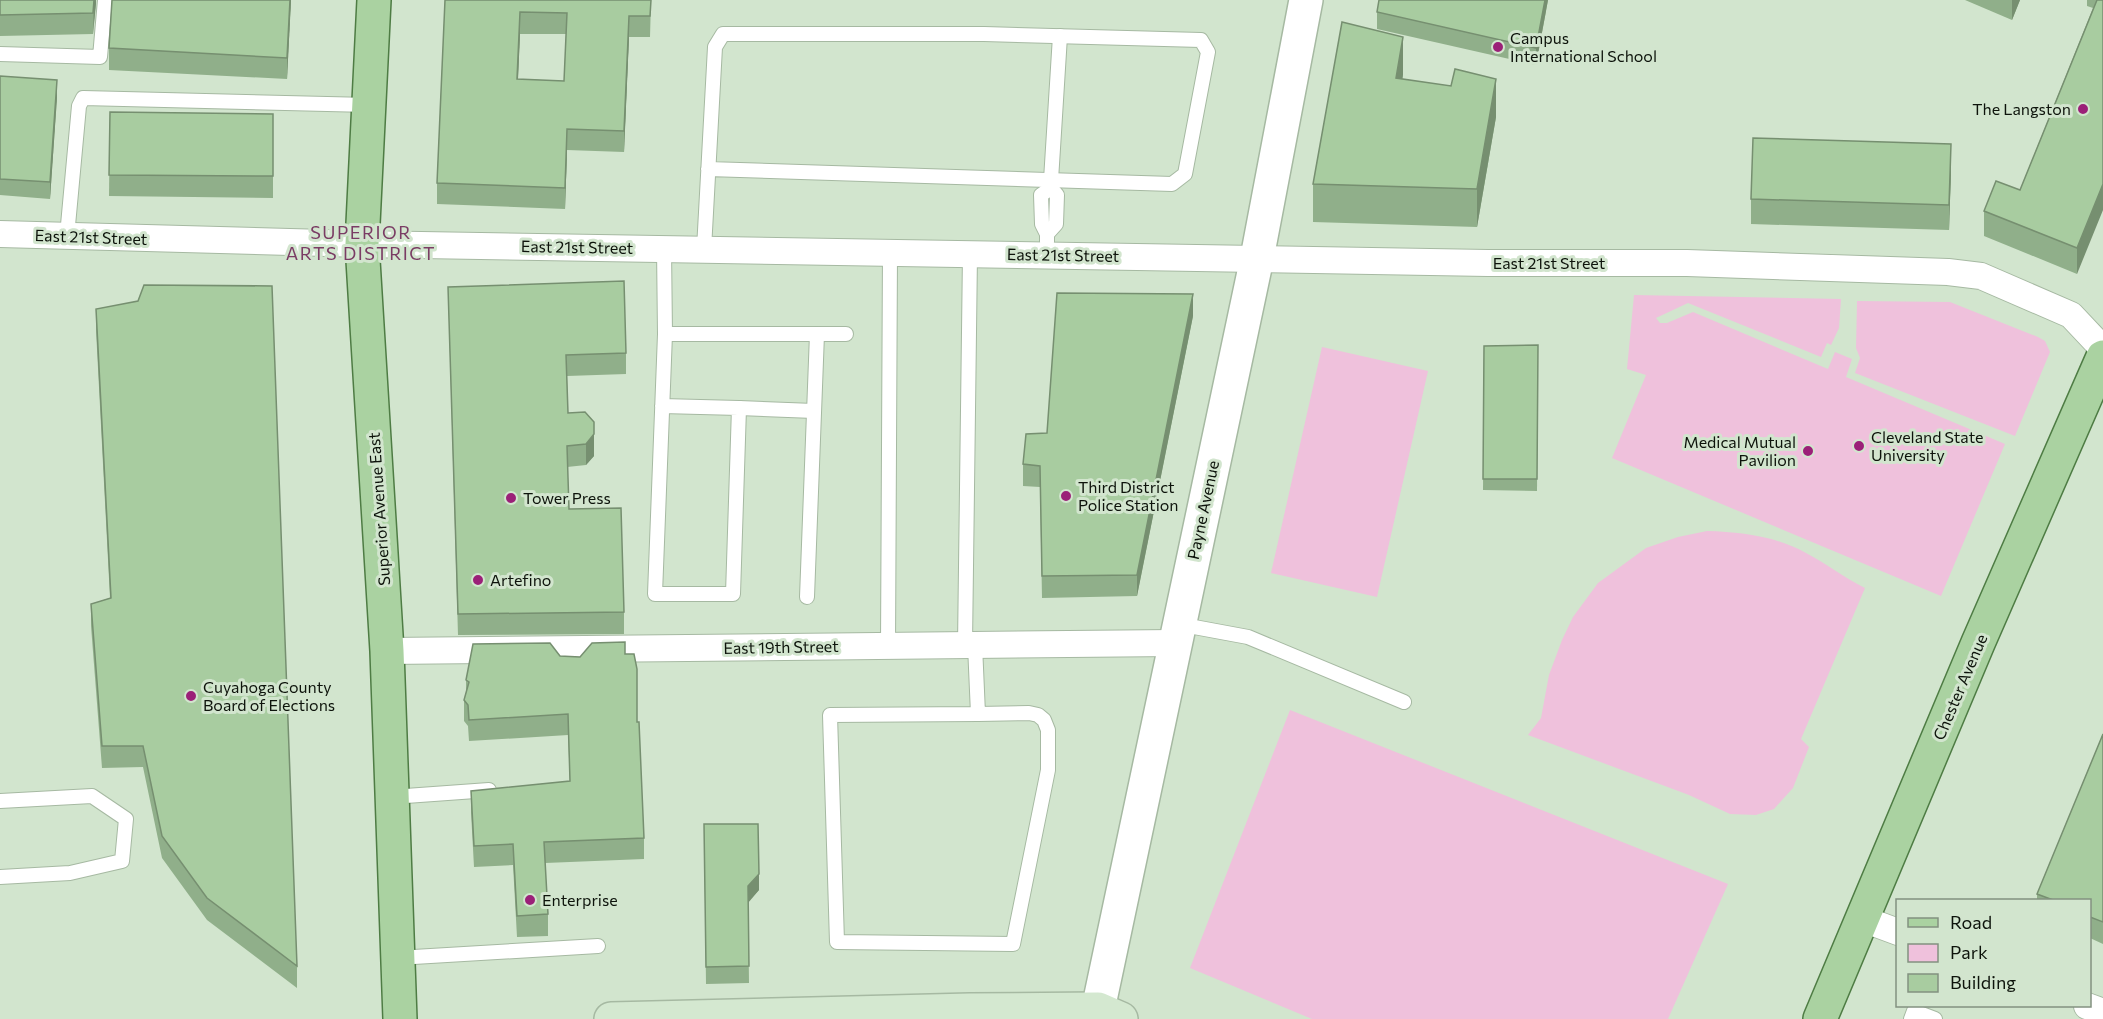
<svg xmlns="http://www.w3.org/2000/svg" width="2103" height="1019" font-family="Commissioner,sans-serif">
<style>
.green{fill:#efc1dc}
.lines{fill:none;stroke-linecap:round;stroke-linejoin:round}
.service-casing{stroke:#a6b9a2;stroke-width:16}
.minor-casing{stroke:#a6b9a2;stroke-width:28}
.tertiary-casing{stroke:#a6b9a2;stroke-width:36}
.secondary-casing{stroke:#a6b9a2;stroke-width:36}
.primary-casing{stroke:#4e7c44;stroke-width:36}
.service{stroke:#fff;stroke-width:14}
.minor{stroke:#fff;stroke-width:26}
.tertiary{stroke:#fff;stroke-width:33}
.secondary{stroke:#d4e8d0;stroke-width:33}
.primary{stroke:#aad2a1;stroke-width:33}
.wall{fill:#90af8a;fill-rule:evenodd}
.shaded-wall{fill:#768f70}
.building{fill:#a8cca0;stroke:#768f70;stroke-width:1.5;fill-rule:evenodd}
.poi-dot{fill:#9b2078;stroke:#d2e5ce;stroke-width:2}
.labels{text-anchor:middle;stroke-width:6;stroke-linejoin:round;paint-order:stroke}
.poi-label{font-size:16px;fill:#0d130b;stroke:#d2e5ce;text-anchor:start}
.street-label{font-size:16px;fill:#0d130b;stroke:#d2e5ce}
.neighbourhood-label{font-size:18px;letter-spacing:1.5px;fill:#7a3c64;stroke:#d2e5ce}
</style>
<rect width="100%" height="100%" fill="#d2e5ce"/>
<!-- green -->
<g class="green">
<polygon points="1634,295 1841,299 1839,328 1831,345 1827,343 1821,357 1688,303 1656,318 1660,323 1667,323 1693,312 1828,369 1835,352 1852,359 1846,377 2005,444 1941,596 1612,458 1646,375 1627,369"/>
<polygon points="1857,301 1950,302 2038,337 2045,341 2050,352 2015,436 1855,373 1860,358 1856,348"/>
<polygon points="1322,347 1428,371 1377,597 1271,573"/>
<path d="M1707,531c35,1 68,5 99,22 21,11 37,24 59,35l-64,151 8,8 -16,41 -19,21 -18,6 -26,-1 -41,-19 -161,-60 13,-17 8,-43 13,-35 11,-23 25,-34 48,-35 32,-11z"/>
<polygon points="1290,710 1728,884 1668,1019 1312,1019 1190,968"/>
</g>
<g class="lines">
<defs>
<g id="service">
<polyline points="0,54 100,57 105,0"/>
<polyline points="1047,234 1056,224 1057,195 1051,188 1051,180 1060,36"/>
<polyline points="67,236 79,106 83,98 369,105"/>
<polyline points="1047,242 1047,234 1042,224 1041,195 1051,188"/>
<polyline points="664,248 665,334 846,334"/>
<polyline points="704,249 715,47 723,34 984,34 1201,40 1208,52 1185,174 1172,184 708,169"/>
<polyline points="662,406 739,408 733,594 655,594 665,334"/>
<polyline points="739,408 814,411"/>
<polyline points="807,597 817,334"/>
<polyline points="1178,624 1248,637 1404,702"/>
<polyline points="965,645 970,254"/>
<polyline points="975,645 978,714 1029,713 1038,715 1044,720 1048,730 1048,770 1013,944 837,942 830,715 978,714"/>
<polyline points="888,646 890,252"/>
<polyline points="392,797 489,790"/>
<polyline points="0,801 92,796 126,819 122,861 70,873 0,877"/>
<polyline points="397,958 598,946"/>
<polyline points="1911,1019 1914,1011 1935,1019"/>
</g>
<g id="minor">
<polyline points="0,234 362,244 1488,263 1687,263 1948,272 1981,276 2071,315 2103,349"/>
<polyline points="387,651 1174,643"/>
<polyline points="1863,919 1898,932"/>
<polyline points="2087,1006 2103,1012"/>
</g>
<polyline id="tertiary" points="1096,1019 1257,258 1306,0"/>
<polyline id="secondary" points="611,1019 970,1010 1098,1009 1121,1019"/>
<g id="primary">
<polyline points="374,0 362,244 387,651 400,1019"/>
<polyline points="1820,1019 1978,643 2103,357"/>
</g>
</defs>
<!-- service casing -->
<use href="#service" class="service-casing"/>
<!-- minor casing -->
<use href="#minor" class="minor-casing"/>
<!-- tertiary casing -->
<use href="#tertiary" class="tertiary-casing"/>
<!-- secondary casing -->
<use href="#secondary" class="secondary-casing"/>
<!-- primary casing -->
<use href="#primary" class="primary-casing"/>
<!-- service -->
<use href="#service" class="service"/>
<!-- minor -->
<use href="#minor" class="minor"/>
<!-- tertiary -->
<use href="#tertiary" class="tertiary"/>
<!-- secondary -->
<use href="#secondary" class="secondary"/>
<!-- primary -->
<use href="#primary" class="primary"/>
</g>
<!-- wall -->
<g class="wall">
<polygon points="0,0 96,0 93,34 0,36"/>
<polygon points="112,0 291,0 287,79 109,70 109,48"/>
<path d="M445,0h206l-1,37h-21l-5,115 -57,-2 -2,59 -128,-5v-21zM520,34h46l-2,47 -46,-2z"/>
<polygon points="1548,0 1536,65 1377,29 1377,12"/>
<polygon points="1965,0 2020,0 2012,20"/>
<polygon points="2087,0 2103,0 2077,274 1984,236 1984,211 2020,190 2093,8 2087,6"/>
<polygon points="1403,75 1402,79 1496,117 1477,227 1313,222 1313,184"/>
<polygon points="0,76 57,97 50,199 0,195"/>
<polygon points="110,112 273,114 273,198 109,196"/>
<polygon points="1951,170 1949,230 1751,224 1751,199"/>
<polygon points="448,287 626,353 626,374 567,376 568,413 594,456 586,465 567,467 569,509 624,612 624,634 458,635"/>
<polygon points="96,309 297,966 297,988 207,920 162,858 143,767 102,768 91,626 91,604 110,598 96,330"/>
<polygon points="1193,316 1137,596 1042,598 1040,487 1023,486 1023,464"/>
<polygon points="1538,345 1537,491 1483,490 1484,346"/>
<polygon points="625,654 637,722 644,838 644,859 545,863 548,914 548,936 517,937 513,865 474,867 471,812 471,791 570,781 568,735 469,741 468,726 464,721 464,700 466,693 466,680 560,656 580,657"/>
<polygon points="2103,734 2103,944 2090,938 2090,900 2037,900 2037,894"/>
<polygon points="704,824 759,890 748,902 749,983 706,984"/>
</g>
<!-- shaded-wall -->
<g class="shaded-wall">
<polygon points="94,0 96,0 96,4 93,34"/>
<polygon points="290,0 291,0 287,79 287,58"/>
<polygon points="1545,0 1548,0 1536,65 1536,48"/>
<polygon points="2012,0 2020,0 2012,20"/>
<polygon points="520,12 520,34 517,100 517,79"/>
<polygon points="629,16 629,37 624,152 624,131"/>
<polygon points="1403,37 1403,75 1396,116 1396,78"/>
<polygon points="1496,79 1496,117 1477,227 1477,189"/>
<polygon points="57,80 57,97 50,199 50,182"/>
<polygon points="567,129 567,150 565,209 565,188"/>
<polygon points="1951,144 1951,170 1949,230 1949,205"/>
<polygon points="2103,184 2103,210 2077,274 2077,248"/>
<polygon points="1193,294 1193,316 1137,596 1137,575"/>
<polygon points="594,434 594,456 586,465 586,444"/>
<polygon points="759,874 759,890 748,903 748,886"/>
</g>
<!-- building -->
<g class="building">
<polygon points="0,0 94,0 93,13 0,15"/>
<polygon points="112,0 290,0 287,58 109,48"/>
<path d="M445,0h206l-1,16h-21l-5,115 -57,-2 -2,59 -128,-5zM520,12l47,1 -3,68 -47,-2z"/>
<polygon points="1379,0 1545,0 1536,48 1377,12"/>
<polygon points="2097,0 2103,0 2103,184 2077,248 1984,211 1996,181 2020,190"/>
<polygon points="1342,22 1403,37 1396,78 1451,86 1455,69 1496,79 1477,189 1313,184"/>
<polygon points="0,76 57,80 50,182 0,179"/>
<polygon points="110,112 273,114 273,176 109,175"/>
<polygon points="1753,138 1951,144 1949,205 1751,199"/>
<polygon points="624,281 626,353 566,355 568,413 585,412 594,422 594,434 586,444 567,446 569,509 621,508 624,612 458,614 448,287"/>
<polygon points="144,285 272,286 297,966 207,898 162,836 143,746 102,746 91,604 111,598 96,309 138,301"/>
<polygon points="1057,293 1193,294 1137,575 1042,576 1040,466 1023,464 1026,434 1047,433"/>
<polygon points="1538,345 1537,479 1483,479 1484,346"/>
<polygon points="625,642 625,654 634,654 637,669 637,722 639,722 644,838 544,842 548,914 517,916 513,844 474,846 471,791 570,781 568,714 469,720 468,705 464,700 469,682 466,680 473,644 550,643 560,656 580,657 592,643"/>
<polygon points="2103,734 2103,922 2090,917 2090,900 2053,900 2037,894"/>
<polygon points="704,824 758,824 759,874 748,886 749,966 706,967"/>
</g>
<!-- markers -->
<g class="poi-dot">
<circle cx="1498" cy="47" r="6"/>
<circle cx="2083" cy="109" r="6"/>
<circle cx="1859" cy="446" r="6"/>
<circle cx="1808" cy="451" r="6"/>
<circle cx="1066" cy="496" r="6"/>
<circle cx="511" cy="498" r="6"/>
<circle cx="478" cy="580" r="6"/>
<circle cx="191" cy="696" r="6"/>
<circle cx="530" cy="900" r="6"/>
</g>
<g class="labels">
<!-- poi labels -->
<g class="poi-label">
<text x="1510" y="44">Campus<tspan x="1510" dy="18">International School</tspan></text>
<text x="2071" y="115" text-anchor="end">The Langston</text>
<text x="1871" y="443">Cleveland State<tspan x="1871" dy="18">University</tspan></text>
<text x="1796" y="448" text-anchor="end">Medical Mutual<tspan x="1796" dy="18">Pavilion</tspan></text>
<text x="1078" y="493">Third District<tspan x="1078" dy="18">Police Station</tspan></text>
<text x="523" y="504">Tower Press</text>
<text x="490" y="586">Artefino</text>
<text x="203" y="693">Cuyahoga County<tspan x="203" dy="18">Board of Elections</tspan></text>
<text x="542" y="906">Enterprise</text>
</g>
<!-- street labels -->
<g class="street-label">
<text transform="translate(91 237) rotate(2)" y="6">East 21st Street</text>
<text transform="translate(577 247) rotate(1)" y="6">East 21st Street</text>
<text transform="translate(1063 255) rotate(1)" y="6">East 21st Street</text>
<text x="1549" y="269">East 21st Street</text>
<text transform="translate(379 509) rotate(-94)" y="6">Superior Avenue East</text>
<text transform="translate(1203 510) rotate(-78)" y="6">Payne Avenue</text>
<text transform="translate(781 647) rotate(-1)" y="6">East 19th Street</text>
<text transform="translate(1960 687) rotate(-67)" y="6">Chester Avenue</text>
</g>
<!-- neighbourhood labels -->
<g class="neighbourhood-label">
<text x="361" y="239">SUPERIOR<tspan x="361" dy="21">ARTS DISTRICT</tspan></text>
</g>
</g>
<!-- legend -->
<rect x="1896" y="899" width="195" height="108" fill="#d2e5ce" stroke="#839180" stroke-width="1.5"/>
<rect x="1908" y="918" width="30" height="9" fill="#aad2a1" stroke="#839180" stroke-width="1.5"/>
<text x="1950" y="929" font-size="18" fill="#0d130b">Road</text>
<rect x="1908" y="944" width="30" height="18" fill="#efc1dc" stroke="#839180" stroke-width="1.5"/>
<text x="1950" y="959" font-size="18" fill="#0d130b">Park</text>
<rect x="1908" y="974" width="30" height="18" fill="#a8cca0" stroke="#839180" stroke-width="1.5"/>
<text x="1950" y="989" font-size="18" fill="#0d130b">Building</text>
</svg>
